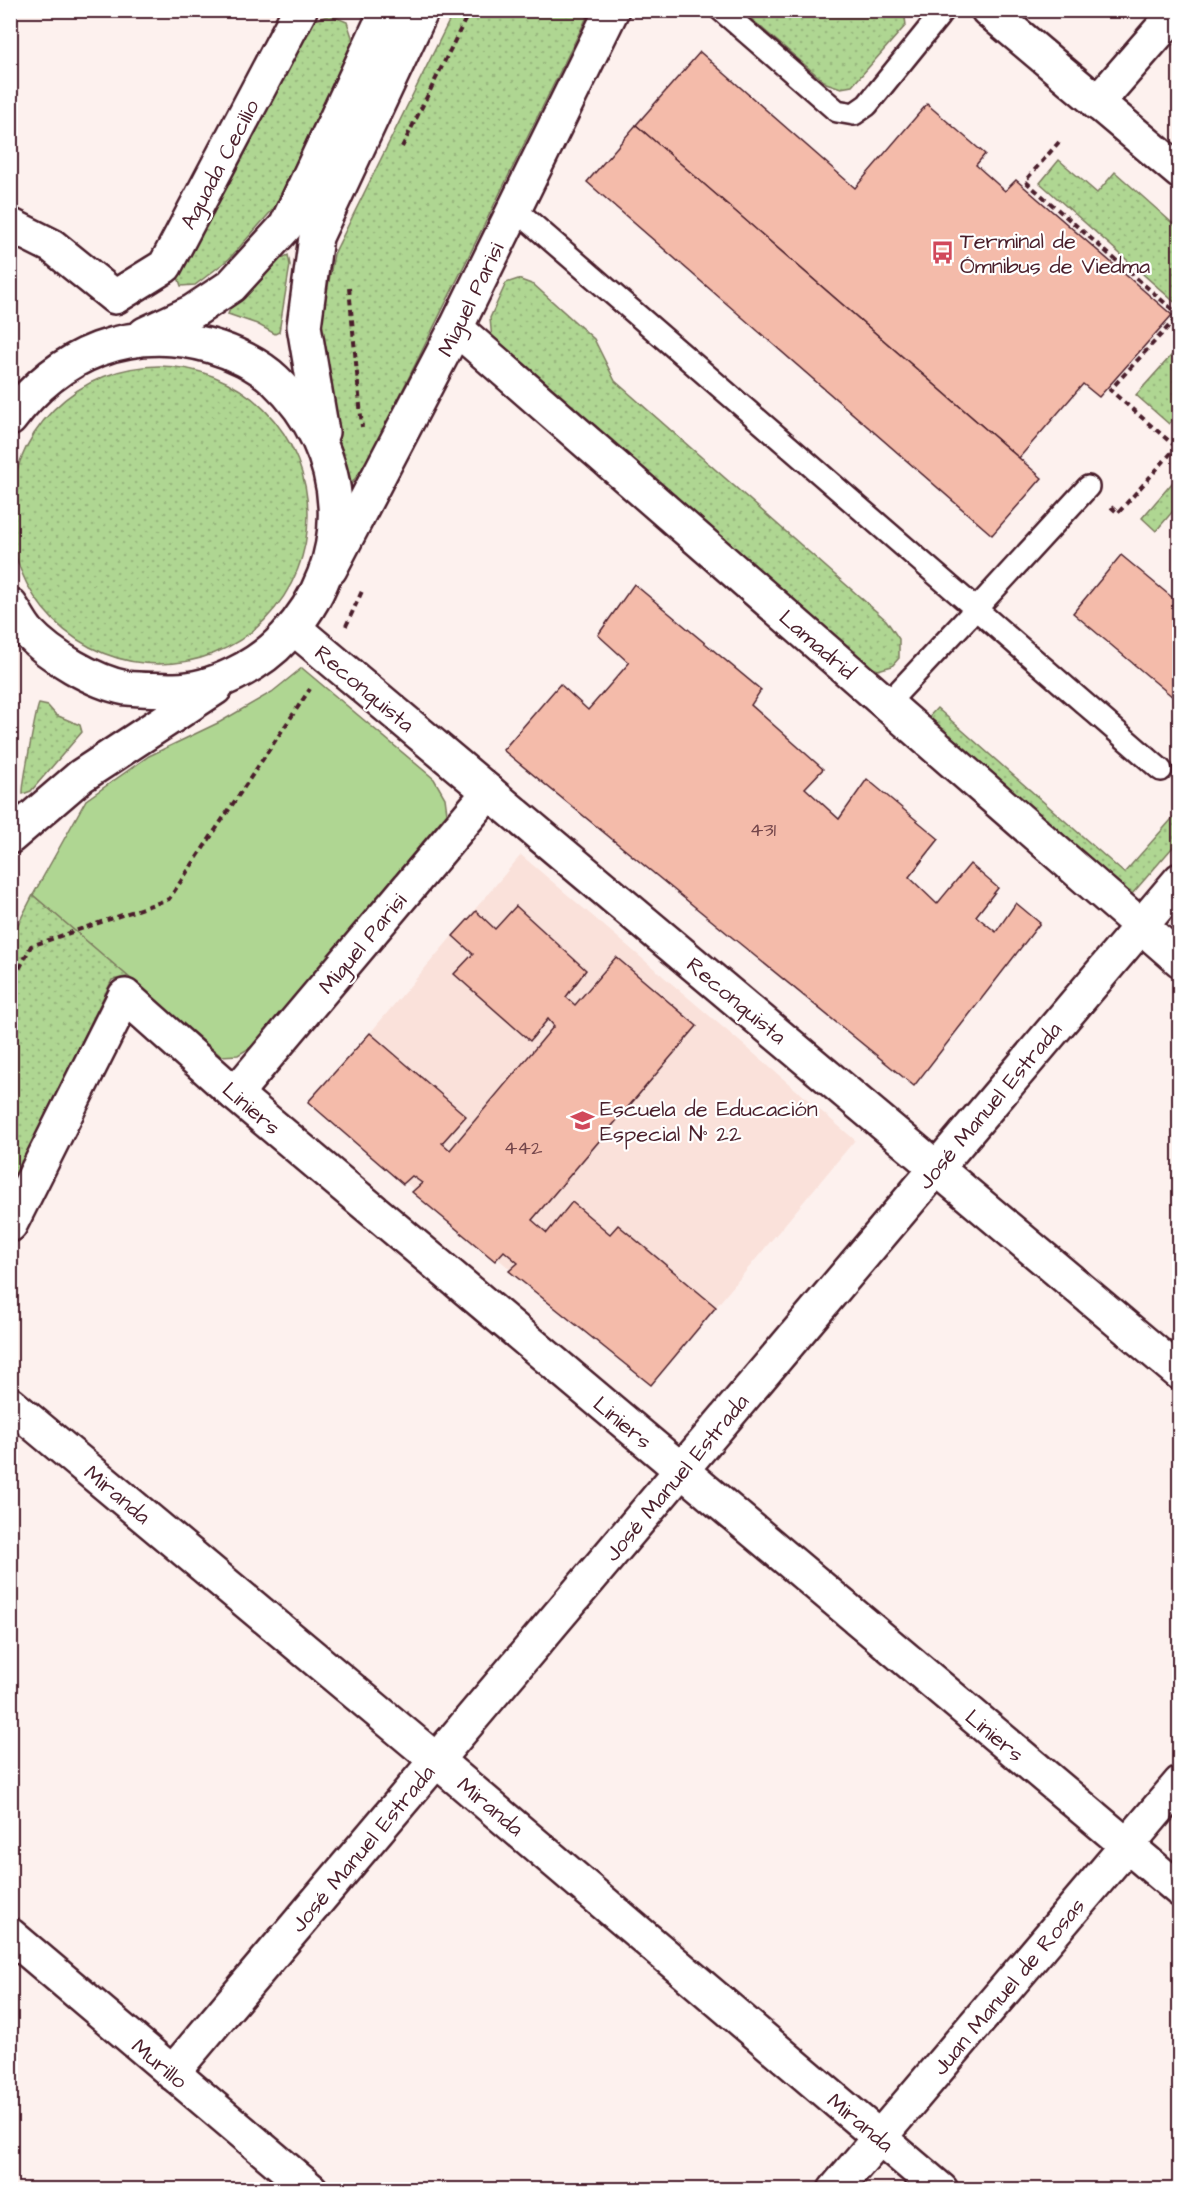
<svg xmlns="http://www.w3.org/2000/svg" width="1190" height="2200" font-family="'Architects Daughter',sans-serif">
<style>
.built{fill:#fae1da}
.grass{fill:url(#grass-dots);stroke:#7c7a5e;stroke-width:1.5}
.park{fill:#afd692;stroke:#7c7a5e;stroke-width:1.5}
.building{fill:#f4bbaa;stroke:#4a1f2b;stroke-width:1.5}
.lines{fill:none;stroke-linecap:round;stroke-linejoin:round}
.service-casing{stroke:#4a1f2b;stroke-width:26}
.minor-casing{stroke:#4a1f2b;stroke-width:38}
.secondary-casing{stroke:#4a1f2b;stroke-width:38}
.path{stroke:#4a1f2b;stroke-width:4;stroke-dasharray:6 4.5;stroke-linecap:butt}
.service{stroke:#fff;stroke-width:21}
.minor{stroke:#fff;stroke-width:33}
.secondary{stroke:#fff;stroke-width:33}
.labels{text-anchor:middle;stroke-width:4.5;stroke-linejoin:round;paint-order:stroke}
.number-label{font-size:20px;fill:#74464b}
.street-label{font-size:22px;fill:#4a1f2b;stroke:#fff}
.poi-label{font-size:22px;fill:#4a1f2b;stroke:#fff;text-anchor:start}
</style>
<defs>
<pattern id="grass-dots" width="8" height="8" patternUnits="userSpaceOnUse" patternTransform="scale(1.5)"><rect width="8" height="8" fill="#afd692"/><path d="M2 2h.1M6 6h.1" fill="none" stroke="#98b77e" stroke-width="1.8" stroke-linecap="round"/></pattern>
</defs>
<rect width="100%" height="100%" fill="#fdf1ee"/>
<filter id="ink" filterUnits="userSpaceOnUse"><feTurbulence type="fractalNoise" baseFrequency=".0167" numOctaves="2"/><feDisplacementMap in="SourceGraphic" scale="12" xChannelSelector="R" yChannelSelector="G"/><feConvolveMatrix kernelMatrix="1 2 1 2 8 2 1 2 1" color-interpolation-filters="sRGB"/></filter>
<g filter="url(#ink)">
<!-- built -->
<polygon class="built" points="521,855 855,1140 651,1385 308,1102 370,1033"/>
<!-- grass -->
<g class="grass">
<polygon points="454,11 590,11 368,460 350,486 331,407 320,329 334,254"/>
<polygon points="742,11 904,11 906,25 852,86 841,88 826,83"/>
<polygon points="330,15 347,22 353,40 275,207 229,259 195,285 181,286 177,274 315,20"/>
<polygon points="1059,160 1097,193 1115,172 1179,229 1179,306 1040,183"/>
<polygon points="288,255 290,265 279,332 275,334 257,324 228,314 233,302 260,281 280,259"/>
<polygon points="518,279 534,285 594,339 615,381 886,620 899,639 899,658 892,666 878,670 852,659 492,340 490,318 506,283"/>
<polygon points="1179,347 1179,412 1169,424 1136,395"/>
<circle cx="159" cy="515" r="149"/>
<polygon points="1179,475 1179,504 1156,531 1142,518"/>
<path d="M39,704l9,2 8,9 24,10 2,7 -51,59 -8,3c-1,-8 13,-84 16,-90z"/>
<polygon points="937,708 1124,873 1179,811 1179,840 1126,901 924,722"/>
<polygon points="33,895 131,976 112,980 11,1185 10,940"/>
</g>
<!-- park -->
<polygon class="park" points="302,668 434,779 445,798 447,813 253,1046 238,1055 221,1056 33,895 86,800 149,756 220,722 272,692"/>
<!-- building -->
<g class="building">
<polygon points="700,52 855,188 927,104 985,154 976,165 1005,191 1016,180 1172,315 1099,397 1083,384 1019,458 636,125"/>
<polygon points="636,125 1042,478 992,535 587,182"/>
<polygon points="1121,555 1180,604 1180,703 1073,613"/>
<polygon points="634,584 761,690 751,705 823,769 805,788 839,819 867,779 939,839 909,877 937,904 970,864 998,888 976,916 996,932 1016,903 1040,923 914,1086 503,750 560,684 588,710 629,663 598,635"/>
<polygon points="516,906 586,970 566,997 575,1005 616,957 697,1026 532,1220 547,1233 572,1202 610,1234 618,1225 716,1307 651,1385 509,1271 518,1263 504,1251 495,1261 412,1192 422,1183 412,1176 403,1184 308,1102 370,1033 466,1116 442,1143 450,1150 554,1026 548,1019 530,1041 454,974 473,954 453,936 476,911 495,929"/>
</g>
<g class="lines">
<defs>
<g id="service">
<polyline points="721,10 837,111 854,114 867,105 944,10"/>
<polyline points="515,209 976,609 887,704"/>
<polyline points="1088,487 976,609 1161,770"/>
</g>
<g id="minor">
<polyline points="1097,103 1178,10"/>
<polyline points="10,225 52,246 115,297 165,266 300,10"/>
<polyline points="456,328 1180,960"/>
<polyline points="330,569 456,328 612,10"/>
<polyline points="294,628 1180,1373"/>
<polyline points="235,1094 489,792"/>
<polyline points="10,1225 125,996 235,1094 1180,1890"/>
<polyline points="10,1404 436,1760 941,2190"/>
<polyline points="10,1935 311,2190"/>
<polyline points="172,2073 1180,880"/>
<polyline points="835,2190 1180,1783"/>
</g>
<g id="secondary">
<polyline points="988,10 1180,172"/>
<polyline points="145,334 192,312 231,286 286,226 387,10"/>
<path d="M10,419c49,-66 121,-96 201,-73 21,6 47,18 64,34 75,71 82,181 10,257 -25,28 -74,54 -113,53 -15,-1 -31,0 -46,-2 -32,-6 -76,-32 -98,-56 -7,-8 -12,-19 -18,-27"/>
<polyline points="322,432 304,326 316,237 422,10"/>
<polyline points="10,837 81,776 215,688"/>
</g>
</defs>
<!-- service casing -->
<use href="#service" class="service-casing"/>
<!-- minor casing -->
<use href="#minor" class="minor-casing"/>
<!-- secondary casing -->
<use href="#secondary" class="secondary-casing"/>
<!-- path -->
<g class="path">
<polyline points="1059,142 1025,181 1180,316"/>
<polyline points="402,147 470,10"/>
<polyline points="349,288 362,427"/>
<polyline points="1176,447 1110,390 1179,315"/>
<polyline points="1111,507 1118,513 1180,443"/>
<polyline points="346,626 363,589"/>
<polyline points="10,987 31,946 169,899 310,689"/>
</g>
<!-- service -->
<use href="#service" class="service"/>
<!-- minor -->
<use href="#minor" class="minor"/>
<!-- secondary -->
<use href="#secondary" class="secondary"/>
</g>
</g>
<!-- icons -->
<defs>
<symbol id="bus-bare" viewBox="-9 -9 18 18"><path d="M-5-6H5V4H4V6H2V4H-2V6H-4V4H-5ZM-3.5-4V0h7V-4ZM-3.5 1.2v1.5H-2V1.2ZM2 1.2v1.5H3.5V1.2Z" fill="#d1495b" stroke="#fff" stroke-width="2.5" paint-order="stroke"/></symbol>
<symbol id="school-bare" viewBox="-9 -9 18 18"><path d="M0-5L7-2L0 1L-7-2ZM-4 1L0 2.5L4 1V4Q0 6-4 4Z" fill="#d1495b" stroke="#fff" stroke-width="2.5" paint-order="stroke"/></symbol>
</defs>
<g fill-rule="evenodd">
<use href="#bus-bare" x="926" y="236" width="33" height="33"/>
<use href="#school-bare" x="566" y="1104" width="33" height="33"/>
</g>
<g class="labels">
<!-- number labels -->
<g class="number-label">
<text x="763" y="836">431</text>
<text x="523" y="1154">442</text>
</g>
<!-- street labels -->
<g class="street-label">
<text transform="translate(219 164) rotate(-62)" y="8">Aguada Cecilio</text>
<text transform="translate(470 299) rotate(-64)" y="8">Miguel Parisi</text>
<text transform="translate(818 644) rotate(41)" y="8">Lamadrid</text>
<text transform="translate(365 688) rotate(40)" y="8">Reconquista</text>
<text transform="translate(362 943) rotate(-50)" y="8">Miguel Parisi</text>
<text transform="translate(737 1000) rotate(40)" y="8">Reconquista</text>
<text transform="translate(989 1105) rotate(-50)" y="8">José Manuel Estrada</text>
<text transform="translate(252 1108) rotate(41)" y="8">Liniers</text>
<text transform="translate(623 1422) rotate(40)" y="8">Liniers</text>
<text transform="translate(676 1477) rotate(-50)" y="8">José Manuel Estrada</text>
<text transform="translate(118 1494) rotate(40)" y="8">Miranda</text>
<text transform="translate(995 1735) rotate(40)" y="8">Liniers</text>
<text transform="translate(491 1806) rotate(40)" y="8">Miranda</text>
<text transform="translate(362 1848) rotate(-50)" y="8">José Manuel Estrada</text>
<text transform="translate(1008 1986) rotate(-50)" y="8">Juan Manuel de Rosas</text>
<text transform="translate(160 2063) rotate(40)" y="8">Murillo</text>
<text transform="translate(861 2122) rotate(40)" y="8">Miranda</text>
</g>
<!-- poi labels -->
<g class="poi-label">
<text x="960" y="248">Terminal de<tspan x="960" dy="25">Ómnibus de Viedma</tspan></text>
<text x="600" y="1116">Escuela de Educación<tspan x="600" dy="25">Especial N° 22</tspan></text>
</g>
</g>
<!-- margin -->
<rect width="1190" height="2200" fill="none" stroke="#fff" stroke-width="36"/>
<rect x="18" y="18" width="1154" height="2164" fill="none" stroke="#4a1f2b" stroke-width="2" filter="url(#ink)"/>
</svg>
